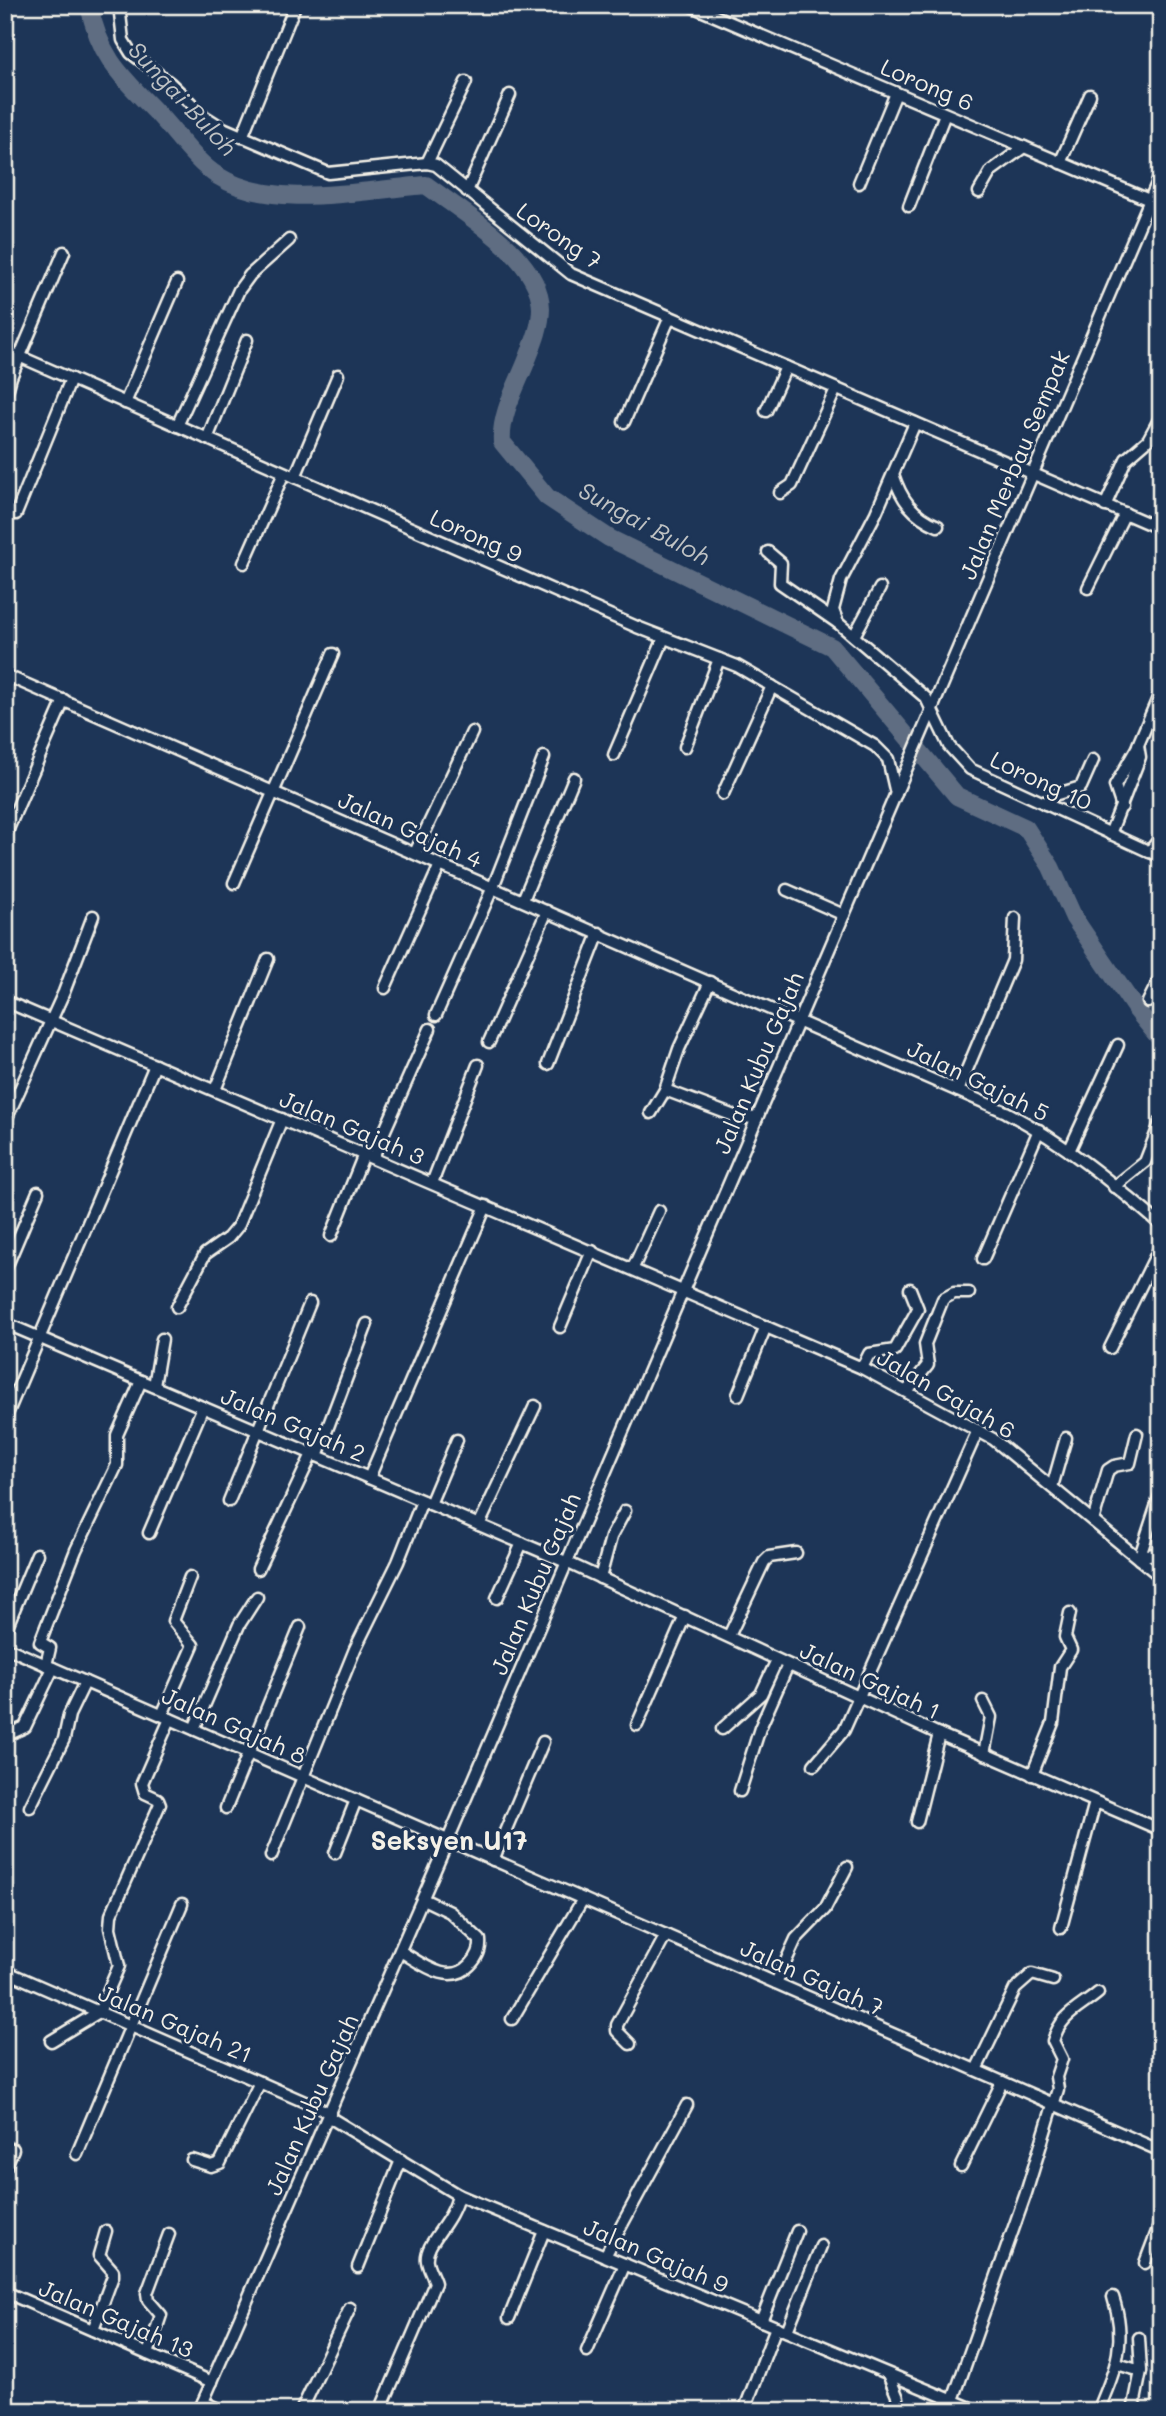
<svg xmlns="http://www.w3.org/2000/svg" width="1166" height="2416" font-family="Mali,sans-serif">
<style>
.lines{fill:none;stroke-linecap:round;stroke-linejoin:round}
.river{stroke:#5e6d82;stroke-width:18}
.minor-casing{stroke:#f4f1e8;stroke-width:15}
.minor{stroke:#1d3557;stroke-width:10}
.labels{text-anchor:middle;stroke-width:6;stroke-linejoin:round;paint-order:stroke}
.street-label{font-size:23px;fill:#f4f1e8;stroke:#1d3557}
.water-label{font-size:24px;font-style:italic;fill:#c0c3c4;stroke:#1d3557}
.quarter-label{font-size:26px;font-weight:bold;fill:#f4f1e8;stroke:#1d3557}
</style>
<rect width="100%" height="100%" fill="#1d3557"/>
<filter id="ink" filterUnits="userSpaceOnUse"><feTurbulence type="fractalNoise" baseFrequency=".0143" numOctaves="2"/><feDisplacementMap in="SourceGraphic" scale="14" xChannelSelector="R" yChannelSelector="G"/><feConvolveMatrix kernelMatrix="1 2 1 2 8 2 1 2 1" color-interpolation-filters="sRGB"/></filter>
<g filter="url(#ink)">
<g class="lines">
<!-- river -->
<path class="river" d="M89,5c10,51 31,70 66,106 20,20 39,50 63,65 55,35 145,14 208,9 36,27 114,72 115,123 0,20 -9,39 -16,57 -10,24 -25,51 -23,77l45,55 62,41 223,109 125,149 69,32 25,39 23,51 61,90 26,32"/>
<defs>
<g id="minor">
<polyline points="119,5 123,40 131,53 170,83 204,116 223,128 328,173 427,163 436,165 571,274 1161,529"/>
<polyline points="689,5 1161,205"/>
<polyline points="242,137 295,6"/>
<polyline points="427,163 466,82"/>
<polyline points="1060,163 1090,95"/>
<polyline points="859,183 896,93"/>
<polyline points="467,191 510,95"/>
<polyline points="979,192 991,171 1024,147"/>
<polyline points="909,206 945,114"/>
<polyline points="5,350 637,627 737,666 875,746 888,759 896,794"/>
<polyline points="5,399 11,377 64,252"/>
<polyline points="125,403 177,282"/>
<polyline points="766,411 786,367"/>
<polyline points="624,422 670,317"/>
<polyline points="915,423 876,513 841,580 833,610 838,623 926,698 949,746 970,769 1161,857"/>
<polyline points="177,426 239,290 250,275 289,240"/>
<polyline points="207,439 247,340"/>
<path d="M893,474c8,25 20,42 45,52"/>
<polyline points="295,477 338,375"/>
<polyline points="780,493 792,485 836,389"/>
<polyline points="1105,506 1126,459 1148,440 1161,416"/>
<polyline points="16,514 71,379"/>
<polyline points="5,534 6,532"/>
<polyline points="768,552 781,563 780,583 838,623"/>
<polyline points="244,563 284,473"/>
<polyline points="1088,588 1125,513"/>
<polyline points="854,636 880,588"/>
<path d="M5,675l1001,437c57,30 107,71 155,113"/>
<polyline points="685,747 719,659"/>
<polyline points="614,755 664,638"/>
<polyline points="723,794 772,686"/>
<polyline points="1045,804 1054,795 1081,787 1093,760"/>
<polyline points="1122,807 1115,786 1138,746"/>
<polyline points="1110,834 1140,757 1138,745 1161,691"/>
<polyline points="5,836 64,700"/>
<polyline points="1149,852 1161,837"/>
<polyline points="415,853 472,732"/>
<polyline points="234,883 333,654"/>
<polyline points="787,890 844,915"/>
<polyline points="523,900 574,778"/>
<polyline points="385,988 440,865"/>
<polyline points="5,1001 862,1368 993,1439 1161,1577"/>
<polyline points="1148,1002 1161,976"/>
<polyline points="436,1015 493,887 544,757"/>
<polyline points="489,1042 547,911"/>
<polyline points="548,1064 599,933"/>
<polyline points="215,1090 268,959"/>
<polyline points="665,1090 737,1117 757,1118"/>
<polyline points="958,1091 1013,960 1015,918"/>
<polyline points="651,1113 665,1090 679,1049 710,982"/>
<polyline points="5,1122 64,992 93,916"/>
<polyline points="1069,1151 1118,1045"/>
<polyline points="373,1157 430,1029"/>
<polyline points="432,1183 478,1065"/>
<polyline points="1114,1187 1145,1162 1161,1121"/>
<polyline points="331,1236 364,1154"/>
<polyline points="983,1259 1039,1130"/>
<polyline points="633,1268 659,1211"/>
<polyline points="5,1270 38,1192"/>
<polyline points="177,1307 205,1254 228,1238 238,1226 282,1119"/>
<polyline points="5,1323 566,1562 939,1734 1161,1830"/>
<polyline points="560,1327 592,1251"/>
<polyline points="1110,1348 1161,1245"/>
<polyline points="862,1368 869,1354 895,1350 918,1309 910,1289"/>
<polyline points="154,1386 162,1339"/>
<polyline points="907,1391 928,1365 925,1344 943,1299 954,1293 969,1293"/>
<polyline points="738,1395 766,1326"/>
<polyline points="5,1419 155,1065"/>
<polyline points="317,1456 367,1324"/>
<polyline points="369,1478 486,1206"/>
<polyline points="1052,1487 1066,1438"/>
<polyline points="229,1501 310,1303"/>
<polyline points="430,1504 457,1440"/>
<polyline points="1093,1521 1108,1470 1114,1466 1130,1463 1137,1434"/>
<polyline points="479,1525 535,1406"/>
<polyline points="149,1533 203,1407"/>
<polyline points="1142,1556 1161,1553"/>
<polyline points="1139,1559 1161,1492"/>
<polyline points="258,1569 312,1454"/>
<polyline points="600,1578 611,1537 625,1511"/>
<polyline points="497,1598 522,1543"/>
<polyline points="5,1631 37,1554"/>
<polyline points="729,1636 764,1562 769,1557 796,1553"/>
<polyline points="5,1647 1161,2151"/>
<polyline points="46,1665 50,1648 40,1642 76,1550 117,1465 117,1435 141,1381"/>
<polyline points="983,1701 991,1717 984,1754"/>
<polyline points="162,1715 193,1645 173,1621 190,1577"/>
<polyline points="637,1725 685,1616"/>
<polyline points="194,1729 239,1625 257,1597"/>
<polyline points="722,1729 761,1694 777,1660"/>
<polyline points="5,1736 25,1727 53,1668"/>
<polyline points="814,1765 844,1730 978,1430"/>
<polyline points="1032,1775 1053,1723 1060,1667 1071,1650 1065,1637 1070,1613"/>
<polyline points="740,1791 760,1728 788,1665"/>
<polyline points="30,1807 64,1739 69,1715 85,1682"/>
<polyline points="226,1808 300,1627"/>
<polyline points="917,1822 939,1734"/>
<polyline points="335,1853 356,1800"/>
<polyline points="271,1856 355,1649 398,1562 422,1501"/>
<polyline points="493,1860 543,1742"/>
<polyline points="1061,1928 1095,1802"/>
<path d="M400,1951c21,12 49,36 70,14 7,-7 11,-16 10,-25l-30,-28 -27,-13"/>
<polyline points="5,1971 330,2113"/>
<polyline points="776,1983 796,1939 825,1909 847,1867"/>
<polyline points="512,2019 583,1899"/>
<polyline points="51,2041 99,2012 119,1966 110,1928 111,1915 160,1804 158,1799 145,1793 142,1783 170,1719"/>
<polyline points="630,2044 617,2031 617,2025 666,1935"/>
<polyline points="976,2070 1015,1989 1032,1974 1053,1980"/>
<polyline points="329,2117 458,2195 978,2411"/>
<polyline points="77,2154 182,1904"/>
<polyline points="192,2160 211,2166 220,2163 260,2082"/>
<polyline points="961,2166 1002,2082"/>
<polyline points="5,2168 13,2149"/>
<polyline points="605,2256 687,2105"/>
<polyline points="1145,2263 1161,2221"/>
<polyline points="358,2267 401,2160"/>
<polyline points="5,2292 212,2382"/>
<polyline points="509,2318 544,2231"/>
<polyline points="761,2321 797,2231"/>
<polyline points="93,2330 113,2276 113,2271 99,2255 106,2231"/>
<polyline points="787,2331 821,2246"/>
<polyline points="587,2351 625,2264"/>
<polyline points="148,2354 161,2315 148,2300 147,2293 169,2234"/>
<polyline points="1117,2364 1141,2371"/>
<polyline points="888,2374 898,2398 894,2411"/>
<path d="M953,2400l73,-207 32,-104 -2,-12 6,-18 -9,-18c8,-27 26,-32 45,-48"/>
<polyline points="203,2402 224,2411"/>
<polyline points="199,2411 448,1840 1161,174"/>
<polyline points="301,2411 350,2308"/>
<path d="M380,2411l55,-128c-2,-7 -7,-15 -8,-22 -3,-18 26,-38 31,-66"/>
<polyline points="744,2411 776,2327"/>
<path d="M1098,2411c17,-41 30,-69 15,-114"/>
<polyline points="1133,2411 1141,2371 1139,2338"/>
</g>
</defs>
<!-- minor casing -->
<use href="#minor" class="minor-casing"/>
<!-- minor -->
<use href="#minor" class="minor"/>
</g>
</g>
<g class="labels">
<!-- street labels -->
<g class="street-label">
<text transform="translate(927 85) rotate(23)" y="8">Lorong 6</text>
<text transform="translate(559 236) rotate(35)" y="8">Lorong 7</text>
<text transform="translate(1015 465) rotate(-67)" y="8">Jalan Merbau Sempak</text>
<text transform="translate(476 536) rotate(24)" y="8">Lorong 9</text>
<text transform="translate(1041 781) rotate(25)" y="8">Lorong 10</text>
<text transform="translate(410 830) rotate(24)" y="8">Jalan Gajah 4</text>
<text transform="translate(759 1063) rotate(-67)" y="8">Jalan Kubu Gajah</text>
<text transform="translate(978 1081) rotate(26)" y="8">Jalan Gajah 5</text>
<text transform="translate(352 1128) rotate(23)" y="8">Jalan Gajah 3</text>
<text transform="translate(946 1394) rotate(30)" y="8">Jalan Gajah 6</text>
<text transform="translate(293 1425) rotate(23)" y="8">Jalan Gajah 2</text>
<text transform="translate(536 1584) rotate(-67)" y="8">Jalan Kubu Gajah</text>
<text transform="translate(870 1681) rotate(25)" y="8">Jalan Gajah 1</text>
<text transform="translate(234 1726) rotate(24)" y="8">Jalan Gajah 8</text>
<text transform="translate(812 1978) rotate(24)" y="8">Jalan Gajah 7</text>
<text transform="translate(175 2024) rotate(23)" y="8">Jalan Gajah 21</text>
<text transform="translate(312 2105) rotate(-66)" y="8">Jalan Kubu Gajah</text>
<text transform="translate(656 2256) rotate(23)" y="8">Jalan Gajah 9</text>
<text transform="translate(116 2319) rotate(23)" y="8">Jalan Gajah 13</text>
</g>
<!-- water labels -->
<g class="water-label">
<text transform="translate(182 99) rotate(47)" y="8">Sungai Buloh</text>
<text transform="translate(644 524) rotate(29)" y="8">Sungai Buloh</text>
</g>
<!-- quarter labels -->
<g class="quarter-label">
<text x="449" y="1850">Seksyen U17</text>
</g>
</g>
<!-- margin -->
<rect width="1166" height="2416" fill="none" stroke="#1d3557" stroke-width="28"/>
<rect x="14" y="14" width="1138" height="2388" fill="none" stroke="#f4f1e8" stroke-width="2.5" filter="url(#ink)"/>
</svg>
